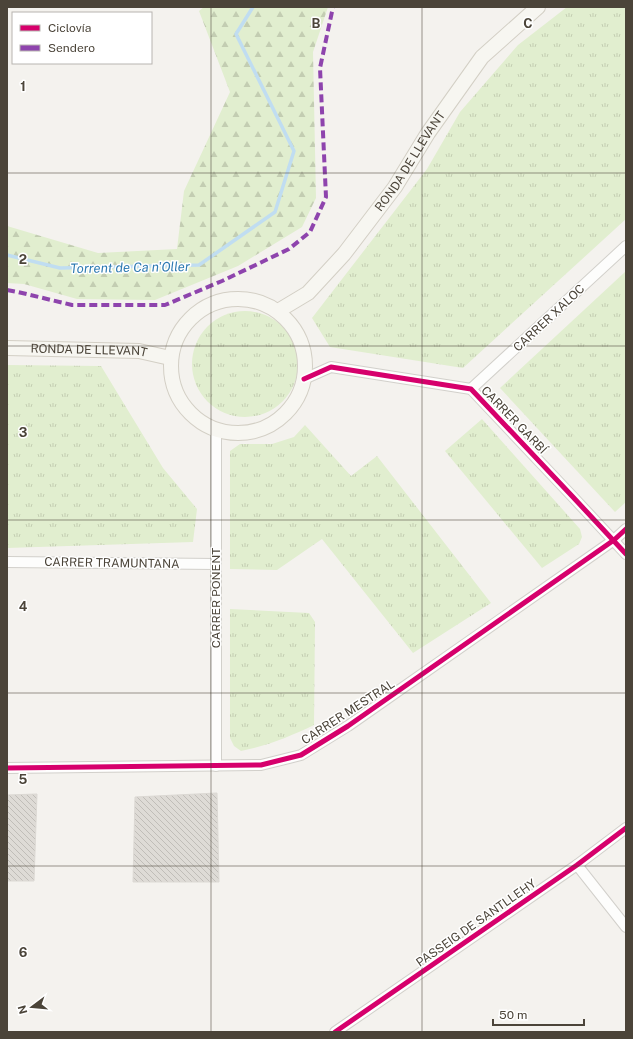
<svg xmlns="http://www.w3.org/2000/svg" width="633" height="1039" font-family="'Public Sans',sans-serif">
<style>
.grass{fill:url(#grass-tufts)}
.forest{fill:url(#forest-firs)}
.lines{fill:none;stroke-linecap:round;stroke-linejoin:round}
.stream{stroke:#c0ddf1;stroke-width:3.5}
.building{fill:url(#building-back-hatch);stroke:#dcd9d4}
.minor-casing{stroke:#d2d0cb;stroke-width:12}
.secondary-casing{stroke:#d3cfc5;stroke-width:16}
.minor{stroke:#fdfdfc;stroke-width:10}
.secondary{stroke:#f7f6f1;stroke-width:14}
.quiet{stroke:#8e44ad;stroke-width:4;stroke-dasharray:8 4;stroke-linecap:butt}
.cycleway-casing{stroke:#fff;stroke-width:8}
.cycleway{stroke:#d6006c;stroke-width:5}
.grid{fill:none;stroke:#4b4439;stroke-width:1;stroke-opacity:0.55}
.labels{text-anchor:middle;stroke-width:3;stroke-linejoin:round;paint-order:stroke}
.street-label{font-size:12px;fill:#4b4439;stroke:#fff}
.water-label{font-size:13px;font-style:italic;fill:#2e7ab2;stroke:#fff}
.grid-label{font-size:13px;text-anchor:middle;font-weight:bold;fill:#4b4439;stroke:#fff;stroke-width:3;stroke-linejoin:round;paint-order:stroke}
</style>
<defs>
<pattern id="grass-tufts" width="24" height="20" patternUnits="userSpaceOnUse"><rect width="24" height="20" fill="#e1eecf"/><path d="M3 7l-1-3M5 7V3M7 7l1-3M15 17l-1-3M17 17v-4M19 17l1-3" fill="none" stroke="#c3cdb2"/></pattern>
<pattern id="forest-firs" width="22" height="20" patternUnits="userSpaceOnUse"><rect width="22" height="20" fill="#e1eecf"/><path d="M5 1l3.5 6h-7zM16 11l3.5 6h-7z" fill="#c3cdb2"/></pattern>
<pattern id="building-back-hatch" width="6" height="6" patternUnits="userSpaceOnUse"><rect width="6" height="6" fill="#dedbd6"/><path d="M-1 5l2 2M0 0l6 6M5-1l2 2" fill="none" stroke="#c0bdb8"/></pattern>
</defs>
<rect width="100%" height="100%" fill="#f4f2ee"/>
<!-- grass -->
<g class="grass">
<polygon points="567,7 626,7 626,219 463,368 330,347 312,318 427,169 460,112 518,45"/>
<polygon points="626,271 626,502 615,512 500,388"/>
<circle cx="245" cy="364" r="53"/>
<polygon points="7,365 101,366 163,468 197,509 193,542 7,548"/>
<polygon points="482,419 580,529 582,537 579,544 542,568 445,451"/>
<polygon points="305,425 351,476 377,456 491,603 413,653 322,539 277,570 230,569 230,451 240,444 272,444 294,437"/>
<path d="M230,609l79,4 6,9 -1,103c-23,11 -47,21 -73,26l-7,-5 -4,-8z"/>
</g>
<!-- forest -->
<polygon class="forest" points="204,7 328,7 313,52 316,198 302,227 238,266 155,300 77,299 24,284 7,283 7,226 98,253 177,249 184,191 230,92 199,11"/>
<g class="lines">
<!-- stream -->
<polyline class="stream" points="7,255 60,268 199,265 275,212 294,151 236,34 253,7"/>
</g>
<!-- building -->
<g class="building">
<polygon points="217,793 219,882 133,882 135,797"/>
<polygon points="37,794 34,881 7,881 7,795"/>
</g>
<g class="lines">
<defs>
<g id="minor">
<polyline points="304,379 331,367 471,389 572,496 626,554"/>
<polyline points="471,389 626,246"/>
<polyline points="216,431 216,766"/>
<polyline points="7,562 216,564"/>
<polyline points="7,768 261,765 301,755 348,726 614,540 626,529"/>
<polyline points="577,865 626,927"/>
<polyline points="335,1032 577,865 626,828"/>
</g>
<g id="secondary">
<circle cx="238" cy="366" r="67"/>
<path id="s1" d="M278,311l30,-18 36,-39 51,-67 33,-54 54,-76 56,-50"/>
<path id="s2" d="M7,348l132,3 31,7"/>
</g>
</defs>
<!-- minor casing -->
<use href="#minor" class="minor-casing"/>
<!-- secondary casing -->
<use href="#secondary" class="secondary-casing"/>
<!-- minor -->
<use href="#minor" class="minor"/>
<!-- secondary -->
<use href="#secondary" class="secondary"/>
<!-- quiet -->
<polyline class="quiet" points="7,290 18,292 72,305 165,305 222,281 289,249 310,232 326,197 320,68 333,7"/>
<defs>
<g id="cycleway">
<polyline points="304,379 331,367 471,389 572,496 626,554"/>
<polyline points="7,768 261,765 301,755 348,726 614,540 626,529"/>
<polyline points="335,1032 577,865 626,828"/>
</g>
</defs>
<!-- cycleway casing -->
<use href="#cycleway" class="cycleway-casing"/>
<!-- cycleway -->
<use href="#cycleway" class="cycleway"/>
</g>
<!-- grid -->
<path class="grid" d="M211,7v1025M422,7v1025M7,173h619M7,346h619M7,520h619M7,693h619M7,866h619"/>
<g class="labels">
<!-- street labels -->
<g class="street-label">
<text dy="4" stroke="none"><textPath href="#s1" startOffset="202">RONDA DE LLEVANT</textPath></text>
<text transform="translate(549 318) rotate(-43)" y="4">CARRER XALOC</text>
<text dy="4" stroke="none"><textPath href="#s2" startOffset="82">RONDA DE LLEVANT</textPath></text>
<text transform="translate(514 420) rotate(46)" y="4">CARRER GARBÍ</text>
<text transform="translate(112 563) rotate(1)" y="4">CARRER TRAMUNTANA</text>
<text transform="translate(216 598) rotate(-90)" y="4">CARRER PONENT</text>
<text transform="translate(348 712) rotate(-33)" y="4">CARRER MESTRAL</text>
<text transform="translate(476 923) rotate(-35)" y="4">PASSEIG DE SANTLLEHY</text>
</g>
<!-- water labels -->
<g class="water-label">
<text transform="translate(130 267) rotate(-1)" y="5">Torrent de Ca n'Oller</text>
</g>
</g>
<g class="grid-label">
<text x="316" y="28">B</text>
<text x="528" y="28">C</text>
<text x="23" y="91">1</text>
<text x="23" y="264">2</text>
<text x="23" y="437">3</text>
<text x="23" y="611">4</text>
<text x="23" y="784">5</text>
<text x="23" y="957">6</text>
</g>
<!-- border -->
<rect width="633" height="1039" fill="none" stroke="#4b4439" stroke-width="16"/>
<!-- legend -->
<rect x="12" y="12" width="140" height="52" fill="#ffffff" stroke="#b7b4b0"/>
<rect x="20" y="25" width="20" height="6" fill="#d6006c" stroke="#b7b4b0"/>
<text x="48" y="32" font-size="12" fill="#4b4439">Ciclovía</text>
<rect x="20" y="45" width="20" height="6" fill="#8e44ad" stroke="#b7b4b0"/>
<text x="48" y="52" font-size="12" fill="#4b4439">Sendero</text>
<!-- north arrow -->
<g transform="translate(32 1007) rotate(254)" stroke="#ffffff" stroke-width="3" paint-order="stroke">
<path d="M0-3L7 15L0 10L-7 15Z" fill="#4b4439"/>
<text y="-6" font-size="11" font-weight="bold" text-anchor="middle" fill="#4b4439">N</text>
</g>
<!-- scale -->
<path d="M493 1019v6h91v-6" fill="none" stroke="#4b4439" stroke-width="2"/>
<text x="499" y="1019" font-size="12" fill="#4b4439" stroke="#ffffff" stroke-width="3" paint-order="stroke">50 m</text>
</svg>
